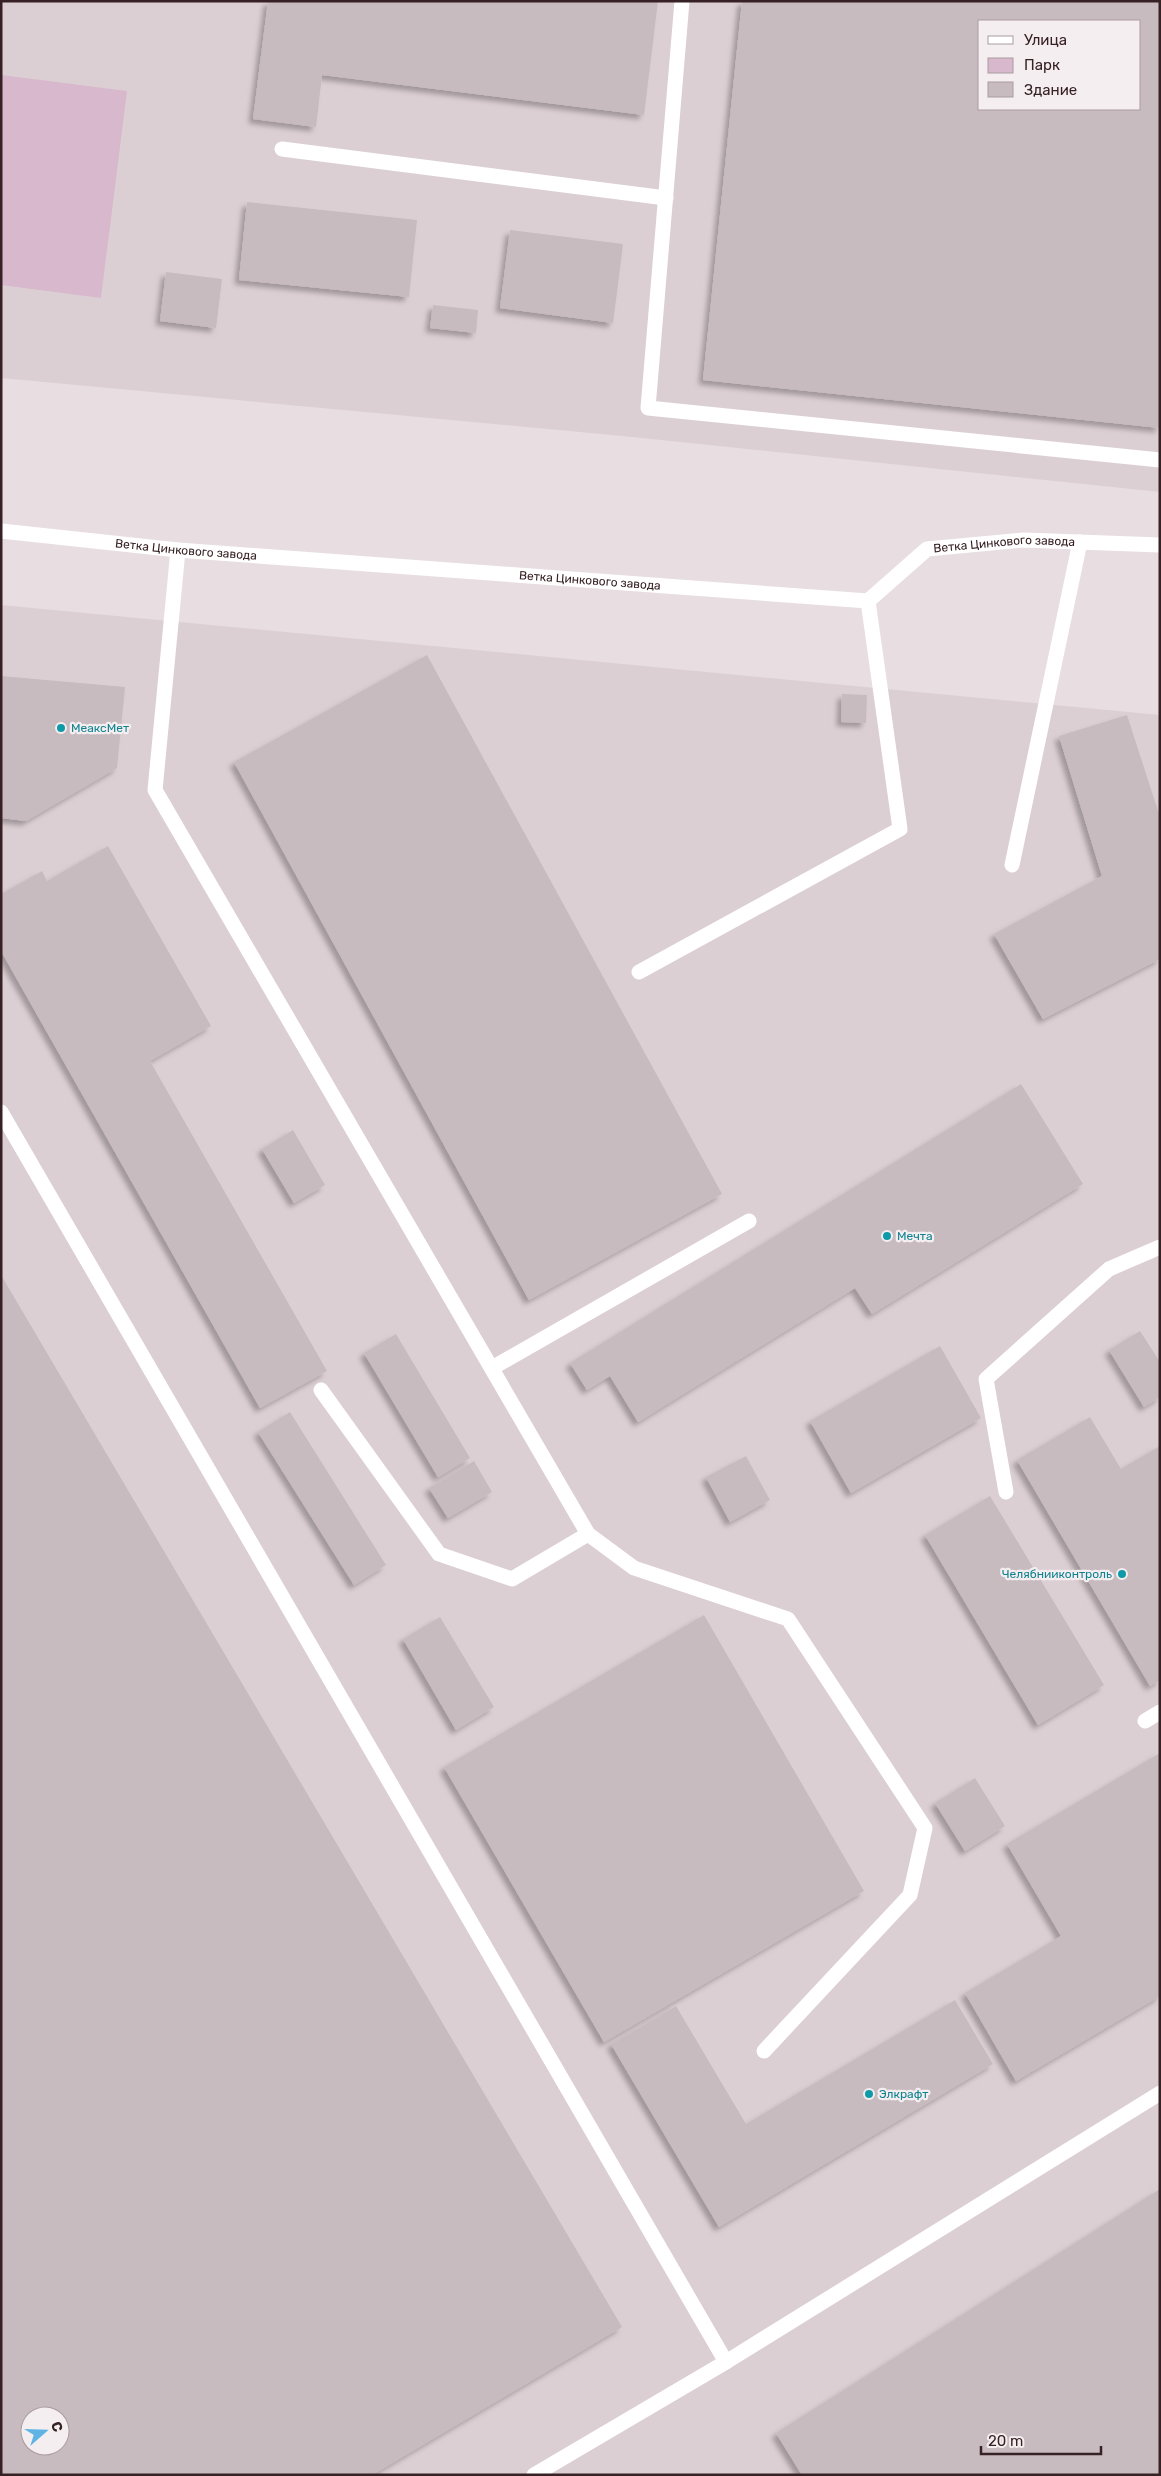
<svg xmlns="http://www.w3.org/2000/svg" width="1161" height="2476" font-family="Rubik,sans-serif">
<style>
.built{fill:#dccfd3;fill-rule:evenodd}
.green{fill:#d8b8cc}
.building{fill:#c8bbbf;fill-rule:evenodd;filter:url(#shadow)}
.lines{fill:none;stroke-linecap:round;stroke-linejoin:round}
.lane{stroke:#fff;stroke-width:15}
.street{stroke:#fff;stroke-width:15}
.culture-dot{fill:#0f9aa8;stroke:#f5eef1;stroke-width:2}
.labels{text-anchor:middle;stroke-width:4.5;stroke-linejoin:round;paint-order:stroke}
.street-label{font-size:12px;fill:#362124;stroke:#f5eef1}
.culture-label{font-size:12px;fill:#0d838f;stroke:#f5eef1;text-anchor:start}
</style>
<defs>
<filter id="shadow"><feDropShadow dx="-4.5" dy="4.5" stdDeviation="2.5" flood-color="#0004"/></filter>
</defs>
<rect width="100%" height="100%" fill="#e8dee1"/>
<!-- built -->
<g class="built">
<path d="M1,1h1159v491l-538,-56 -621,-58zM980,21h160v88h-160z"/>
<path d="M1,605l1159,110v1760h-1159zM30,2416h30v30h-30z"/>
</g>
<!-- green -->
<polygon class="green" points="1,75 127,91 101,298 1,285"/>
<!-- building -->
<g class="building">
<polygon points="268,1 658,1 644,115 322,75 316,127 253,119"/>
<path d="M742,1h418v427l-457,-48zM980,21h160v88h-160z"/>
<polygon points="247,202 417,220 409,297 239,280"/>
<polygon points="510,230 623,244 613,323 500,308"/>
<polygon points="166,272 222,279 216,328 160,321"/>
<polygon points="433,305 478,310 476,333 430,328"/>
<polygon points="427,655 722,1194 529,1300 234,762"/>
<polygon points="1,676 125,687 117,768 26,821 1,818"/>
<polygon points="842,694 867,695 866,723 841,722"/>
<polygon points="1127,715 1160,817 1160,959 1043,1019 994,934 1102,876 1059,736"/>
<polygon points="108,846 211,1026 150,1061 327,1371 260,1408 1,951 1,894 42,871 47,881"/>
<polygon points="1021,1084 1083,1184 872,1314 855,1288 638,1422 610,1376 587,1390 570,1363"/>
<polygon points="293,1130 325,1185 294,1203 262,1149"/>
<path d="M1,1275l621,1052 -250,148h-371zM30,2416h30v30h-30z"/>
<polygon points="1140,1331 1160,1362 1160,1397 1144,1407 1109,1350"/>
<polygon points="396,1334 470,1458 438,1477 364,1353"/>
<polygon points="940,1346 981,1418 851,1493 810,1421"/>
<polygon points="290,1412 386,1565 354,1585 258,1432"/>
<polygon points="1090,1417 1121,1469 1160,1446 1160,1680 1150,1686 1017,1460"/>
<polygon points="746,1456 770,1500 730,1522 706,1477"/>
<polygon points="474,1461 492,1492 448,1518 429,1488"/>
<polygon points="990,1496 1104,1685 1038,1725 925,1535"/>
<polygon points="704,1615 864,1891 604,2042 444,1767"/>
<polygon points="440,1617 494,1707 456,1730 403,1639"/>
<polygon points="1160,1753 1160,1996 1016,2081 965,1993 1061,1936 1007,1844"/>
<polygon points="975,1778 1005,1826 965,1851 935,1803"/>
<polygon points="955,2000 993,2064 719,2227 611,2044 676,2006 746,2124"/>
<polygon points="1160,2189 1160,2475 802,2475 776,2433"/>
</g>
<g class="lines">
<!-- lane -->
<g class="lane">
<polyline points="682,1 648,408 1160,460"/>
<polyline points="282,149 666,198"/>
<polyline points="178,550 155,790 588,1534 634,1568 788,1619 925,1828 910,1895 764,2051"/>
<polyline points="1012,865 1080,542"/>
<polyline points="639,972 900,829 868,601"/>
<polyline points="1,1112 726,2362 534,2475"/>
<polyline points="492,1368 749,1221"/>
<polyline points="321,1390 439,1554 512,1579 588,1534"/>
<polyline points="1006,1492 986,1379 1109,1269 1160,1247"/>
<polyline points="1145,1721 1160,1712"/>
<polyline points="726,2362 1160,2093"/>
</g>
<!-- street -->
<path class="street" id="s1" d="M1,531l177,19 690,51 59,-52 97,-9 136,5"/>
</g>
<!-- markers -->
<g class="culture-dot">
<circle cx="61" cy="728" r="5"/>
<circle cx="887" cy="1236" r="5"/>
<circle cx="1122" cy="1574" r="5"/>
<circle cx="869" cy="2094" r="5"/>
</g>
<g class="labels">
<!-- street labels -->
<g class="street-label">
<text dy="4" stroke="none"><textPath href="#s1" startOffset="1026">Ветка Цинкового завода</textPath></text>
<text dy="4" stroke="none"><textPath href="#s1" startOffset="186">Ветка Цинкового завода</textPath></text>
<text dy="4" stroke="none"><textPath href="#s1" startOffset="591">Ветка Цинкового завода</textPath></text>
</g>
<!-- culture labels -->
<g class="culture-label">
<text x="71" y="732">МеаксМет</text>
<text x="897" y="1240">Мечта</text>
<text x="1112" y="1578" text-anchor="end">Челябнииконтроль</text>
<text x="879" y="2098">Элкрафт</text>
</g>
</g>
<!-- border -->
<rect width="1161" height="2476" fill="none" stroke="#362124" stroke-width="5"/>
<!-- legend -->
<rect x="978" y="20" width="162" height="90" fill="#f5eef1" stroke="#a99c9f"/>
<rect x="988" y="36" width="25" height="8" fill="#ffffff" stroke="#a99c9f"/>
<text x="1024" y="45" font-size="15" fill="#362124">Улица</text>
<rect x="988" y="58" width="25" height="15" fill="#d8b8cc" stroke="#a99c9f"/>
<text x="1024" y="70" font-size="15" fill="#362124">Парк</text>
<rect x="988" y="82" width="25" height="15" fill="#c8bbbf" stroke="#a99c9f"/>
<text x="1024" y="95" font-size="15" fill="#362124">Здание</text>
<!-- north arrow -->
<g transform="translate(45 2431) rotate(70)"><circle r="24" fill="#f5eef1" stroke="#a99c9f"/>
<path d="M0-4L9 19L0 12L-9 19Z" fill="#60b4e4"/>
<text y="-8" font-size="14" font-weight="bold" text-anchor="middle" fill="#362124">С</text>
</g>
<!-- scale -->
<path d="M981 2446v8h120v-8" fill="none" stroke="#362124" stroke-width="2.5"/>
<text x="988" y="2446" font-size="15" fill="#362124" stroke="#f5eef1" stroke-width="4" paint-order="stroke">20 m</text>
</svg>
